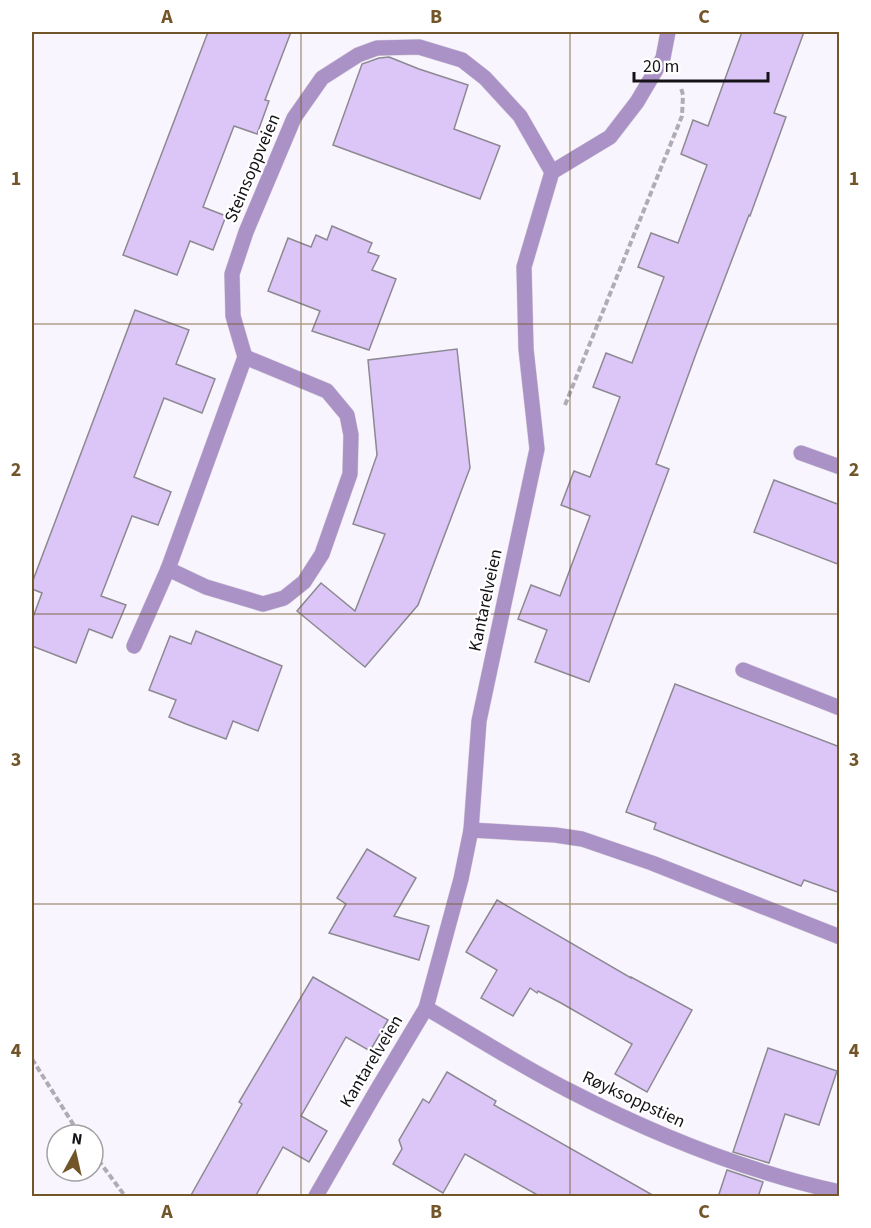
<svg xmlns="http://www.w3.org/2000/svg" width="871" height="1228" font-family="'Source Sans 3',sans-serif">
<style>
.building{fill:#dcc6f7;stroke:#8d8992;stroke-width:1.5}
.lines{fill:none;stroke-linecap:round;stroke-linejoin:round}
.lane-casing{stroke:#d5d1d9;stroke-width:16}
.street-casing{stroke:#d5d1d9;stroke-width:16}
.path{stroke:#afacb3;stroke-width:4;stroke-dasharray:6 3;stroke-linecap:butt}
.lane{stroke:#aa92c7;stroke-width:15}
.street{stroke:#aa92c7;stroke-width:15}
.grid{fill:none;stroke:#725629;stroke-width:1.5;stroke-opacity:0.55}
.labels{text-anchor:middle;stroke-width:4.5;stroke-linejoin:round;paint-order:stroke}
.street-label{font-size:18px;fill:#151317;stroke:#fff}
.neatline{fill:none;stroke:#725629;stroke-width:2}
.grid-label{font-size:20px;text-anchor:middle;font-weight:bold;fill:#725629}
</style>
<rect width="100%" height="100%" fill="#f9f5fe"/>
<!-- building -->
<g class="building">
<polygon points="208,32 291,32 265,100 269,101 257,134 234,126 203,207 226,216 213,250 190,241 177,275 123,255"/>
<polygon points="742,32 804,32 774,113 786,117 750,216 749,215 697,351 656,464 669,469 589,682 535,662 547,630 518,619 531,585 560,596 590,516 561,505 574,471 590,477 620,397 593,387 606,353 632,363 664,277 638,267 651,233 678,243 707,165 681,154 693,120 708,126"/>
<polygon points="389,57 419,69 468,85 454,129 500,146 480,199 333,145 362,64 379,58"/>
<polygon points="332,226 372,243 368,252 379,256 372,270 396,279 369,350 312,331 320,311 268,291 288,238 311,247 316,235 327,240"/>
<polygon points="135,310 189,330 176,364 215,379 202,413 164,398 134,477 171,492 158,525 132,516 101,596 126,605 112,638 89,629 76,663 32,646 32,620 42,593 32,589 32,583"/>
<polygon points="457,349 470,468 418,605 365,667 297,611 321,583 355,611 385,534 353,524 377,455 368,360"/>
<polygon points="774,480 840,505 840,565 754,532"/>
<polygon points="196,631 282,666 258,731 233,721 226,739 186,724 169,717 176,700 149,690 170,636 191,644"/>
<polygon points="675,684 840,747 840,893 804,880 801,886 654,829 656,823 626,812"/>
<polygon points="367,849 416,878 394,916 429,926 419,960 329,933 346,904 337,898"/>
<polygon points="497,900 631,978 631,977 692,1010 647,1092 615,1074 632,1044 561,1003 538,991 537,993 530,988 513,1016 481,998 497,970 466,952"/>
<polygon points="313,977 388,1020 370,1051 346,1037 301,1116 327,1131 309,1162 283,1147 255,1197 190,1197 242,1104 239,1102"/>
<polygon points="768,1048 837,1071 819,1125 785,1114 769,1163 733,1152"/>
<polygon points="447,1072 496,1101 494,1105 656,1197 541,1197 465,1154 443,1193 393,1164 402,1149 399,1140 423,1099 429,1103"/>
<polygon points="727,1170 763,1182 758,1197 718,1197"/>
</g>
<g class="lines">
<defs>
<g id="lane">
<polyline points="801,453 840,467"/>
<polyline points="743,670 840,708"/>
<polyline points="471,830 555,835 582,839 652,863 840,937"/>
</g>
<g id="street">
<polyline points="168,569 206,587 263,604 284,598 304,582 322,554 350,474 351,435 347,415 327,391 245,357"/>
<polyline points="134,646 168,569 245,357 233,316 232,274 246,232 294,118 322,78 358,55 377,48 419,47 462,60 485,78 520,116 552,172"/>
<path d="M426,1008c47,27 93,57 142,82 87,45 175,81 272,102"/>
<polyline points="316,1196 374,1095 426,1008 461,879 471,830 479,721 537,449 526,349 524,267 552,172 610,137 637,102 663,58 668,32"/>
</g>
</defs>
<!-- lane casing -->
<use href="#lane" class="lane-casing"/>
<!-- street casing -->
<use href="#street" class="street-casing"/>
<!-- path -->
<g class="path">
<polyline points="565,405 682,116 683,95 681,88"/>
<polyline points="32,1059 80,1135"/>
<polyline points="93,1153 125,1196"/>
</g>
<!-- lane -->
<use href="#lane" class="lane"/>
<!-- street -->
<use href="#street" class="street"/>
</g>
<!-- grid -->
<path class="grid" d="M301,32v1164M570,32v1164M32,324h808M32,614h808M32,904h808"/>
<g class="labels">
<!-- street labels -->
<g class="street-label">
<text transform="translate(252 168) rotate(-67)" y="6">Steinsoppveien</text>
<text transform="translate(485 600) rotate(-78)" y="6">Kantarelveien</text>
<text transform="translate(371 1061) rotate(-59)" y="6">Kantarelveien</text>
<text transform="translate(634 1099) rotate(25)" y="6">Røyksoppstien</text>
</g>
</g>
<!-- border -->
<rect width="871" height="1228" fill="none" stroke="#ffffff" stroke-width="66"/>
<!-- north arrow -->
<g transform="translate(75 1153) rotate(8)"><circle r="28" fill="#ffffff" stroke="#a1a1a2" stroke-width="1.5"/>
<path d="M0-4.5L10 22L0 15L-10 22Z" fill="#725629"/>
<text y="-9" font-size="16" font-weight="bold" text-anchor="middle" fill="#151317">N</text>
</g>
<!-- scale -->
<path d="M634 72v9h134v-9" fill="none" stroke="#151317" stroke-width="3"/>
<text x="643" y="72" font-size="18" fill="#151317" stroke="#ffffff" stroke-width="4.5" paint-order="stroke">20 m</text>
<rect x="33" y="33" width="805" height="1162" class="neatline"/>
<g class="grid-label">
<text x="167" y="23">A</text>
<text x="436" y="23">B</text>
<text x="704" y="23">C</text>
<text x="16" y="185">1</text>
<text x="854" y="185">1</text>
<text x="16" y="476">2</text>
<text x="854" y="476">2</text>
<text x="16" y="766">3</text>
<text x="854" y="766">3</text>
<text x="16" y="1057">4</text>
<text x="854" y="1057">4</text>
<text x="167" y="1218">A</text>
<text x="436" y="1218">B</text>
<text x="704" y="1218">C</text>
</g>
</svg>
